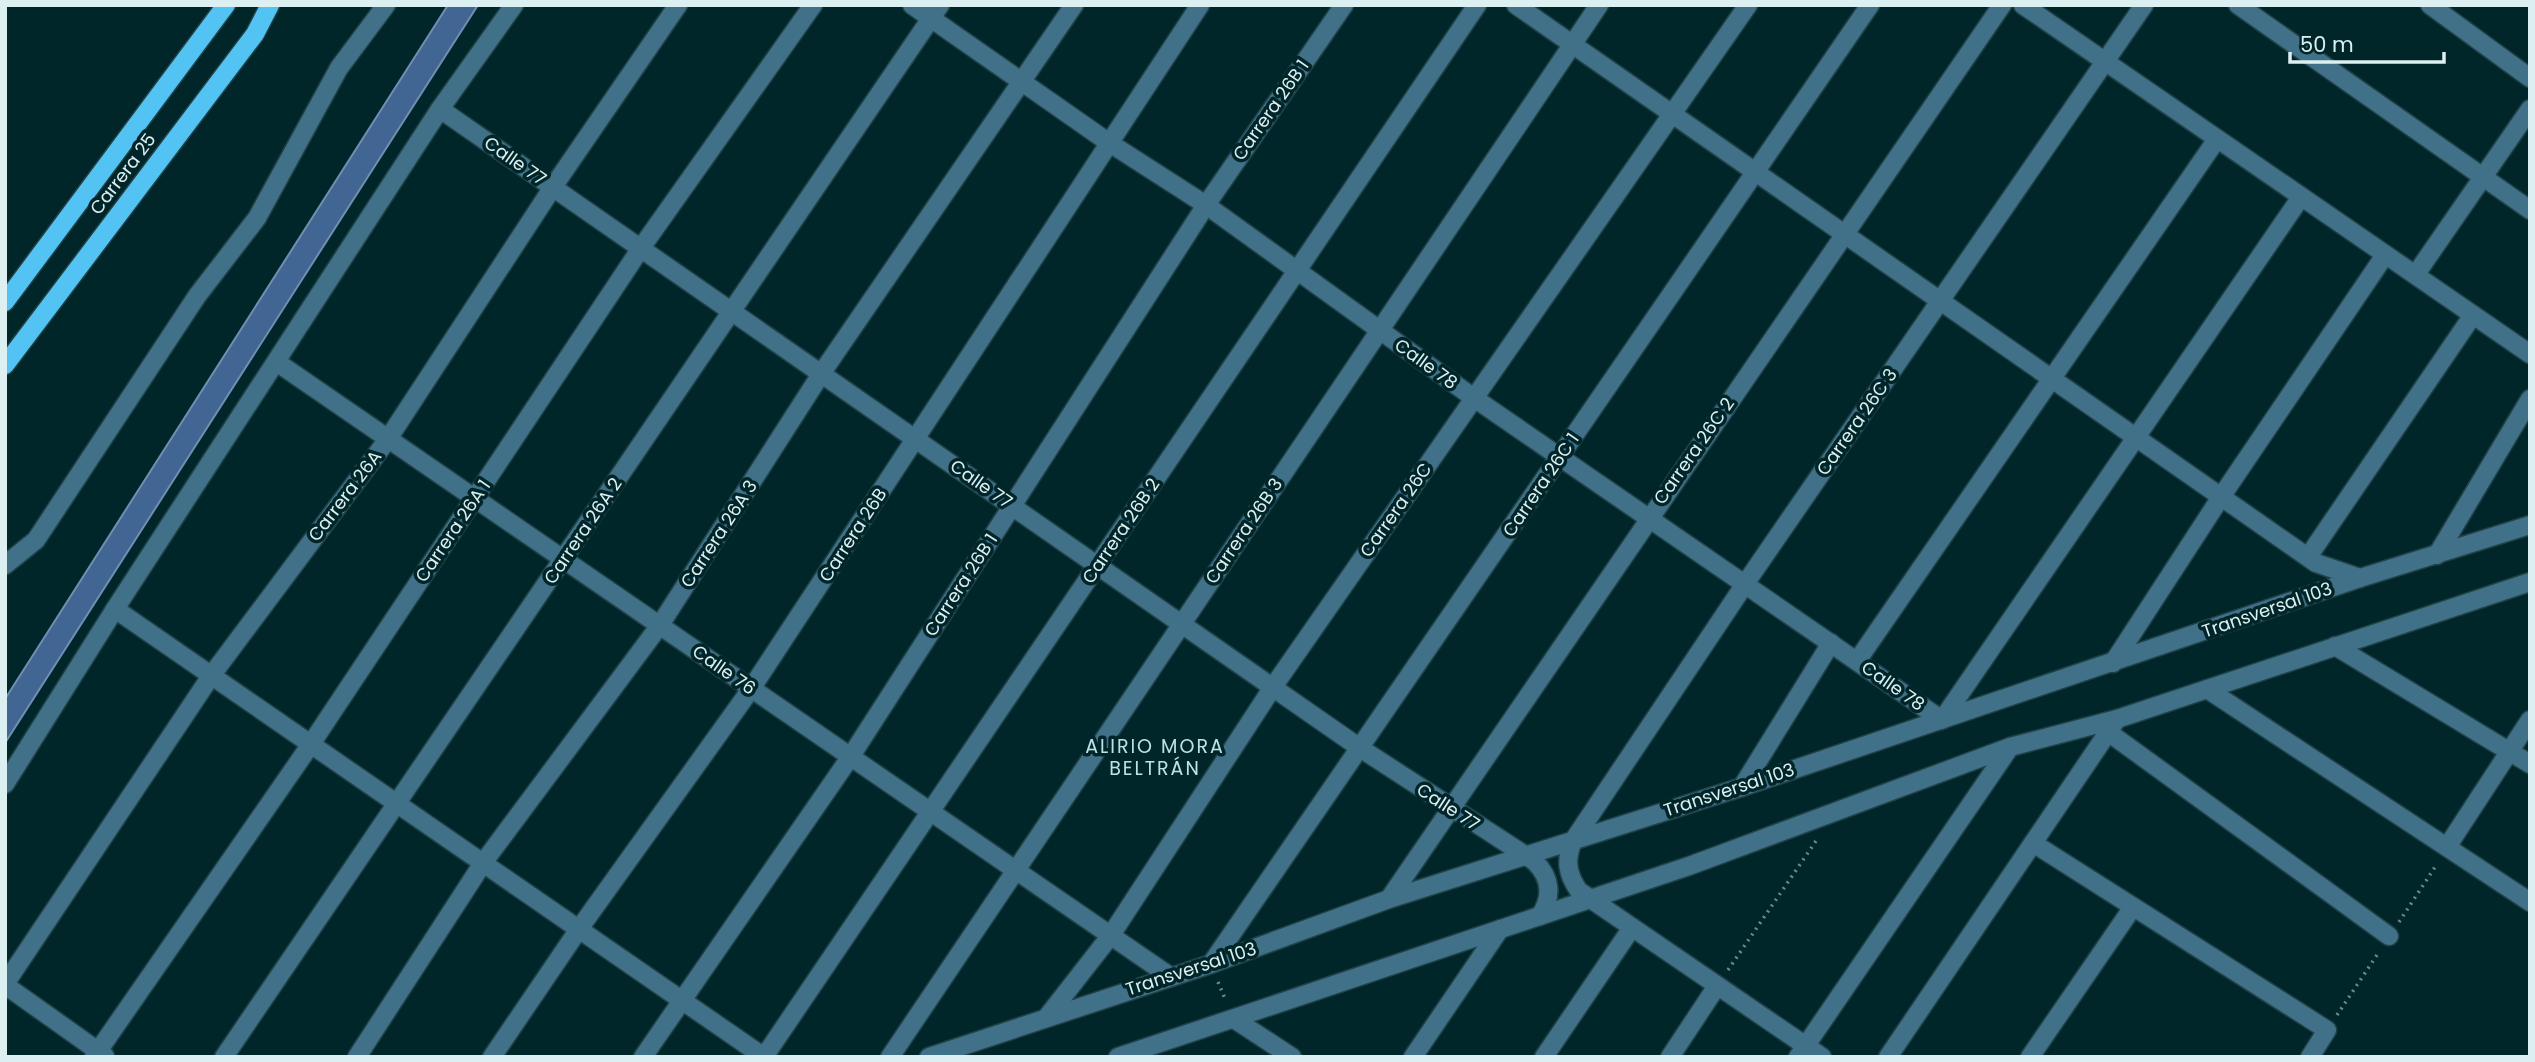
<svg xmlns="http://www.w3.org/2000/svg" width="2535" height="1062" font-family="Poppins,sans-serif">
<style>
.water{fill:#426694;stroke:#708fb0;stroke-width:2}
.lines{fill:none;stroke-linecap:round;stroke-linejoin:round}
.minor-casing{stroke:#204246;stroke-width:21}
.major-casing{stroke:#204246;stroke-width:21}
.path{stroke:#6d898c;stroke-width:3.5;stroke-dasharray:2 5;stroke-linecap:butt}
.minor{stroke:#407189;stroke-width:18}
.major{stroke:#53c3f4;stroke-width:18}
.labels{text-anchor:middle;stroke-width:7;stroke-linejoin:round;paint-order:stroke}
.street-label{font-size:18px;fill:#dceff1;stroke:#01262a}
.neighbourhood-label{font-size:19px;letter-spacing:2px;fill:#bbe2e7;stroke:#01262a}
</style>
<rect width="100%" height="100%" fill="#01262a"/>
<!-- water -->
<polygon class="water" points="448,5 478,5 5,743 5,699"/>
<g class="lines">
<defs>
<g id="minor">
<polyline points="912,5 1108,142 1206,205 1474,398 1942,720 2301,197"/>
<polyline points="1516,5 2316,563 2360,578"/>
<polyline points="2023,5 2530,354"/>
<polyline points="2238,5 2530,210"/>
<polyline points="2430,5 2530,78"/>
<path d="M440,109l920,639 174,113c17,16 19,35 6,55"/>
<polyline points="2416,274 2530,109"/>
<polyline points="278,363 1171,977"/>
<polyline points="2437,555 2530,399"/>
<polyline points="2308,557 2473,315"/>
<polyline points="5,565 36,540 197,296 257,218 339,68 386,5"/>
<polyline points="115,609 764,1057"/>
<polyline points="2335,646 2530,764"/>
<polyline points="1857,661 2217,139"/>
<polyline points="2113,663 2221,497 2385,255"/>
<polyline points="2207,689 2530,902"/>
<polyline points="2108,732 2389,936"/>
<polyline points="5,784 115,609 440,109 514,5"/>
<polyline points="1742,787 1831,643"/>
<polyline points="2033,843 2327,1030 2310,1057"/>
<polyline points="2447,847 2530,720"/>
<polyline points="1389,899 2002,5"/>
<polyline points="1211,964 1870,5"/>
<polyline points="5,984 211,676 388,439 553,187 678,5"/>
<polyline points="5,985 105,1056"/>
<polyline points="1047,1017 1111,935 1273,687 1748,5"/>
<polyline points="1234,1019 1292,1057"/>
<polyline points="94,1057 311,744 641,248 813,5"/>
<polyline points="224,1057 940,5"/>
<polyline points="357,1057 483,863 660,625 821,374 1074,5"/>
<polyline points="492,1057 579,929 751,689 1200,5"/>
<polyline points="643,1057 851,756 1206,205 1344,5"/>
<polyline points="764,1057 1477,5"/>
<polyline points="890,1057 1599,5"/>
<polyline points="929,1057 1211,964 1389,899 1742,787 2360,578 2530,525"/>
<polyline points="1118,1057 1689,866 2010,747 2117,719 2530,582"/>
<polyline points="1413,1057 1500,929"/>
<polyline points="1544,1057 1631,929"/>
<polyline points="1670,1057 1717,986"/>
<polyline points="1798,1057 2010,747"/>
<path d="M1822,1057l-243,-166c-12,-17 -14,-31 -6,-50l172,-257 399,-579"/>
<polyline points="1888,1057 2117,719"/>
<polyline points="2030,1057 2133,907"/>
</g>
<g id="major">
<polyline points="5,302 226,5"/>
<polyline points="5,365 255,34 270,5"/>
</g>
</defs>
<!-- minor casing -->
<use href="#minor" class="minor-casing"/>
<!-- major casing -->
<use href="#major" class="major-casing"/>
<!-- path -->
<g class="path">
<polyline points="2399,922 2437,864"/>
<polyline points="1728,970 1818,838"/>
<polyline points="1218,982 1226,1001"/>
<polyline points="2337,1015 2379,952"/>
</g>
<!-- minor -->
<use href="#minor" class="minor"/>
<!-- major -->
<use href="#major" class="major"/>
</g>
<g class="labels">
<!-- street labels -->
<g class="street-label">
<text transform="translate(1271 110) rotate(-55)" y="6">Carrera 26B 1</text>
<text transform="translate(515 161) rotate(35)" y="6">Calle 77</text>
<text transform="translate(123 174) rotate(-53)" y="6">Carrera 25</text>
<text transform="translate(1426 364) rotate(36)" y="6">Calle 78</text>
<text transform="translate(1857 422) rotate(-55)" y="6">Carrera 26C 3</text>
<text transform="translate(1694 451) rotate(-55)" y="6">Carrera 26C 2</text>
<text transform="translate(981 484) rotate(35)" y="6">Calle 77</text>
<text transform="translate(1541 485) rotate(-56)" y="6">Carrera 26C 1</text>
<text transform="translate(345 496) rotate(-53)" y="6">Carrera 26A</text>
<text transform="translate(1396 510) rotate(-55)" y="6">Carrera 26C</text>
<text transform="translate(453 531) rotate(-56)" y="6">Carrera 26A 1</text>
<text transform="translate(583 531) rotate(-56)" y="6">Carrera 26A 2</text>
<text transform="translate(1121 531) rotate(-56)" y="6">Carrera 26B 2</text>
<text transform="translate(1244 531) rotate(-56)" y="6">Carrera 26B 3</text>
<text transform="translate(719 534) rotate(-57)" y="6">Carrera 26A 3</text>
<text transform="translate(853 535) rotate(-57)" y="6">Carrera 26B</text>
<text transform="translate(961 585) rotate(-57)" y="6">Carrera 26B 1</text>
<text transform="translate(2267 610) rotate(-19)" y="6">Transversal 103</text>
<text transform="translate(724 670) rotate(35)" y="6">Calle 76</text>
<text transform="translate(1893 686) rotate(35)" y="6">Calle 78</text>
<text transform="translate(1729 790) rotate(-18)" y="6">Transversal 103</text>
<text transform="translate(1448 807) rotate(33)" y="6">Calle 77</text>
<text transform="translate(1191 969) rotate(-18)" y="6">Transversal 103</text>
</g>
<!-- neighbourhood labels -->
<g class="neighbourhood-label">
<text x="1155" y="753">ALIRIO MORA<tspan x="1155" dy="22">BELTRÁN</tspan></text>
</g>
</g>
<!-- border -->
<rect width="2535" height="1062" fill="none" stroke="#dceff1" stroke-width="14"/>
<!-- scale -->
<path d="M2290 52v10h154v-10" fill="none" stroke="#dceff1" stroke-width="3.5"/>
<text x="2300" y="52" font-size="21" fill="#dceff1" stroke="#01262a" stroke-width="5" paint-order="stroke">50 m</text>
</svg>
